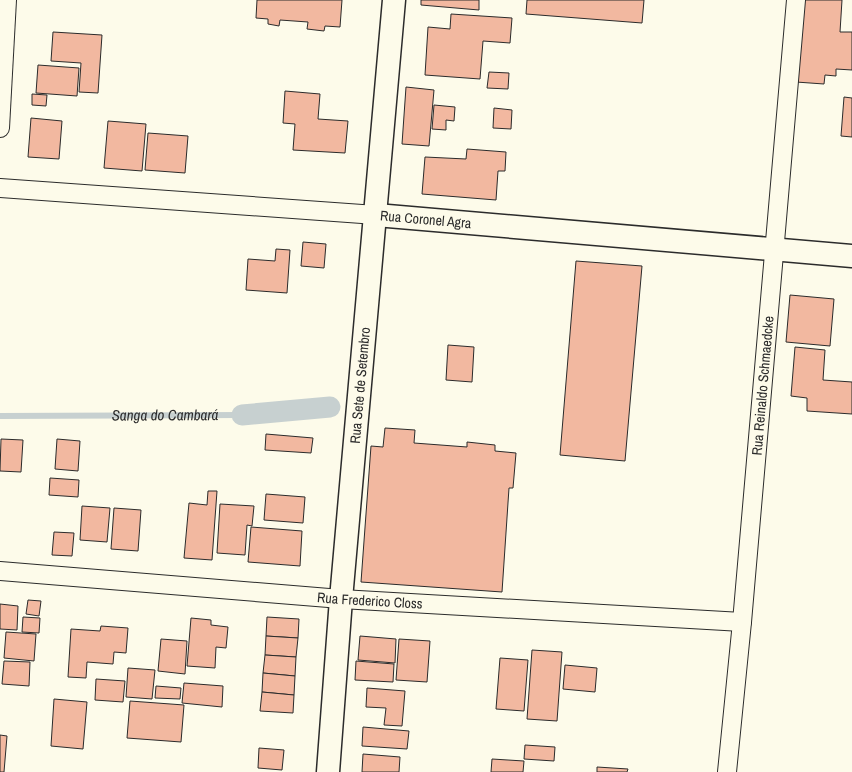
<svg xmlns="http://www.w3.org/2000/svg" width="852" height="772" font-family="'Archivo Narrow',sans-serif">
<style>
.lines{fill:none;stroke-linecap:round;stroke-linejoin:round}
.stream{stroke:#c7d0d0;stroke-width:6}
.canal{stroke:#c7d0d0;stroke-width:21}
.building{fill:#f2b8a0;stroke:#2b2b2b}
.minor-casing{stroke:#2b2b2b;stroke-width:20}
.tertiary-casing{stroke:#2b2b2b;stroke-width:25}
.minor{stroke:#fdfbea;stroke-width:18}
.tertiary{stroke:#fdfbea;stroke-width:22}
.labels{text-anchor:middle;stroke-width:4;stroke-linejoin:round;paint-order:stroke}
.street-label{font-size:14px;fill:#2b2b2b;stroke:#fdfbea}
.water-label{font-size:15px;font-style:italic;fill:#2b2b2b;stroke:#fdfbea}
</style>
<rect width="100%" height="100%" fill="#fdfbea"/>
<g class="lines">
<!-- stream -->
<path class="stream" id="s1" d="M0,416l242,-1"/>
<!-- canal -->
<polyline class="canal" points="242,415 330,407"/>
</g>
<!-- building -->
<g class="building">
<polygon points="257,0 342,0 340,27 325,26 324,31 307,29 308,22 280,20 279,26 268,24 268,19 256,18"/>
<polygon points="421,0 479,0 479,10 421,5"/>
<polygon points="527,0 644,0 642,23 526,14"/>
<polygon points="800,0 842,0 840,32 852,32 852,70 836,69 836,76 825,75 824,84 796,82"/>
<polygon points="451,14 512,18 510,43 483,41 480,79 425,75 428,27 450,29"/>
<polygon points="53,32 102,35 98,93 79,92 81,63 51,61"/>
<polygon points="38,65 79,68 77,96 36,93"/>
<polygon points="489,72 509,73 508,89 487,88"/>
<polygon points="406,87 434,90 429,146 402,144"/>
<polygon points="285,91 320,94 318,119 348,121 345,153 293,150 295,124 283,123"/>
<polygon points="32,94 47,95 46,106 32,105"/>
<polygon points="844,97 852,98 852,137 841,136"/>
<polygon points="434,105 455,107 454,121 446,120 446,130 432,129"/>
<polygon points="494,108 512,110 511,129 493,128"/>
<polygon points="31,118 62,121 59,159 28,157"/>
<polygon points="108,121 146,124 142,171 104,168"/>
<polygon points="148,133 188,136 185,173 145,170"/>
<polygon points="467,149 506,152 505,171 498,171 496,200 422,194 425,157 466,159"/>
<polygon points="303,242 326,244 324,268 301,266"/>
<polygon points="276,249 290,250 287,293 246,290 248,259 275,261"/>
<polygon points="576,261 642,266 625,461 560,455"/>
<polygon points="790,295 834,299 830,346 786,342"/>
<polygon points="448,345 474,347 472,382 446,380"/>
<polygon points="795,347 825,350 823,380 852,382 852,414 807,411 807,398 791,396"/>
<polygon points="385,428 415,430 414,443 467,447 467,442 495,445 495,451 516,453 513,488 509,488 502,592 361,582 371,446 383,447"/>
<polygon points="266,434 313,438 311,453 265,450"/>
<polygon points="1,439 23,440 21,472 0,471"/>
<polygon points="57,439 80,441 78,471 55,469"/>
<polygon points="50,478 79,480 78,497 49,495"/>
<polygon points="208,491 217,491 212,560 184,558 189,503 207,505"/>
<polygon points="266,494 305,497 303,523 264,520"/>
<polygon points="220,504 254,506 252,526 247,525 245,555 217,553"/>
<polygon points="82,506 110,508 107,542 80,540"/>
<polygon points="114,508 141,510 138,551 111,549"/>
<polygon points="251,527 302,531 300,566 248,562"/>
<polygon points="54,532 74,533 72,556 52,555"/>
<polygon points="28,600 41,601 39,616 26,614"/>
<polygon points="0,604 18,606 17,630 0,629"/>
<polygon points="23,617 40,618 39,633 22,632"/>
<polygon points="267,617 299,619 298,638 266,636"/>
<polygon points="191,618 211,620 211,625 228,627 226,648 216,647 215,668 187,666"/>
<polygon points="101,626 128,628 126,653 114,652 113,664 87,662 86,678 68,677 71,629 100,631"/>
<polygon points="6,632 36,634 34,661 4,658"/>
<polygon points="266,636 298,638 296,657 265,655"/>
<polygon points="360,636 396,639 395,663 358,660"/>
<polygon points="161,639 187,641 185,674 158,671"/>
<polygon points="399,639 430,641 427,682 396,680"/>
<polygon points="532,650 562,652 557,721 527,719"/>
<polygon points="265,655 296,657 295,676 263,673"/>
<polygon points="500,658 528,660 524,711 496,709"/>
<polygon points="4,661 30,662 29,686 2,684"/>
<polygon points="356,661 394,664 393,682 355,680"/>
<polygon points="565,665 597,668 595,692 563,689"/>
<polygon points="128,668 155,670 152,699 126,697"/>
<polygon points="263,673 295,676 294,695 262,692"/>
<polygon points="96,679 125,681 123,702 95,700"/>
<polygon points="184,683 223,686 222,707 182,703"/>
<polygon points="156,686 181,688 180,699 155,698"/>
<polygon points="367,688 405,691 402,726 384,725 386,708 366,707"/>
<polygon points="262,692 294,695 293,713 260,711"/>
<polygon points="54,699 87,702 83,749 51,746"/>
<polygon points="130,701 184,705 181,742 127,738"/>
<polygon points="363,727 409,731 407,749 362,746"/>
<polygon points="0,735 7,736 4,772 0,772"/>
<polygon points="525,745 555,747 554,761 524,759"/>
<polygon points="259,748 284,750 282,770 258,768"/>
<polygon points="363,754 400,757 399,772 362,772"/>
<polygon points="492,759 524,761 523,772 491,772"/>
<polygon points="597,767 628,769 627,772 597,772"/>
</g>
<g class="lines">
<defs>
<g id="minor">
<polyline points="0,128 7,0"/>
<polyline points="0,188 376,215"/>
<path id="s2" d="M0,571l341,28 401,23"/>
<path id="s3" d="M727,772l15,-150 54,-622"/>
</g>
<g id="tertiary">
<path id="s4" d="M376,215l476,41"/>
<path id="s5" d="M328,772l13,-173 53,-599"/>
</g>
</defs>
<!-- minor casing -->
<use href="#minor" class="minor-casing"/>
<!-- tertiary casing -->
<use href="#tertiary" class="tertiary-casing"/>
<!-- minor -->
<use href="#minor" class="minor"/>
<!-- tertiary -->
<use href="#tertiary" class="tertiary"/>
</g>
<g class="labels">
<!-- street labels -->
<g class="street-label">
<text dy="5" stroke="none"><textPath href="#s4" startOffset="50">Rua Coronel Agra</textPath></text>
<text dy="5" stroke="none"><textPath href="#s5" startOffset="388">Rua Sete de Setembro</textPath></text>
<text dy="5" stroke="none"><textPath href="#s3" startOffset="388">Rua Reinaldo Schmaedcke</textPath></text>
<text dy="5" stroke="none"><textPath href="#s2" startOffset="371">Rua Frederico Closs</textPath></text>
</g>
<!-- water labels -->
<g class="water-label">
<text dy="5" stroke="none"><textPath href="#s1" startOffset="165">Sanga do Cambará</textPath></text>
</g>
</g>
</svg>
